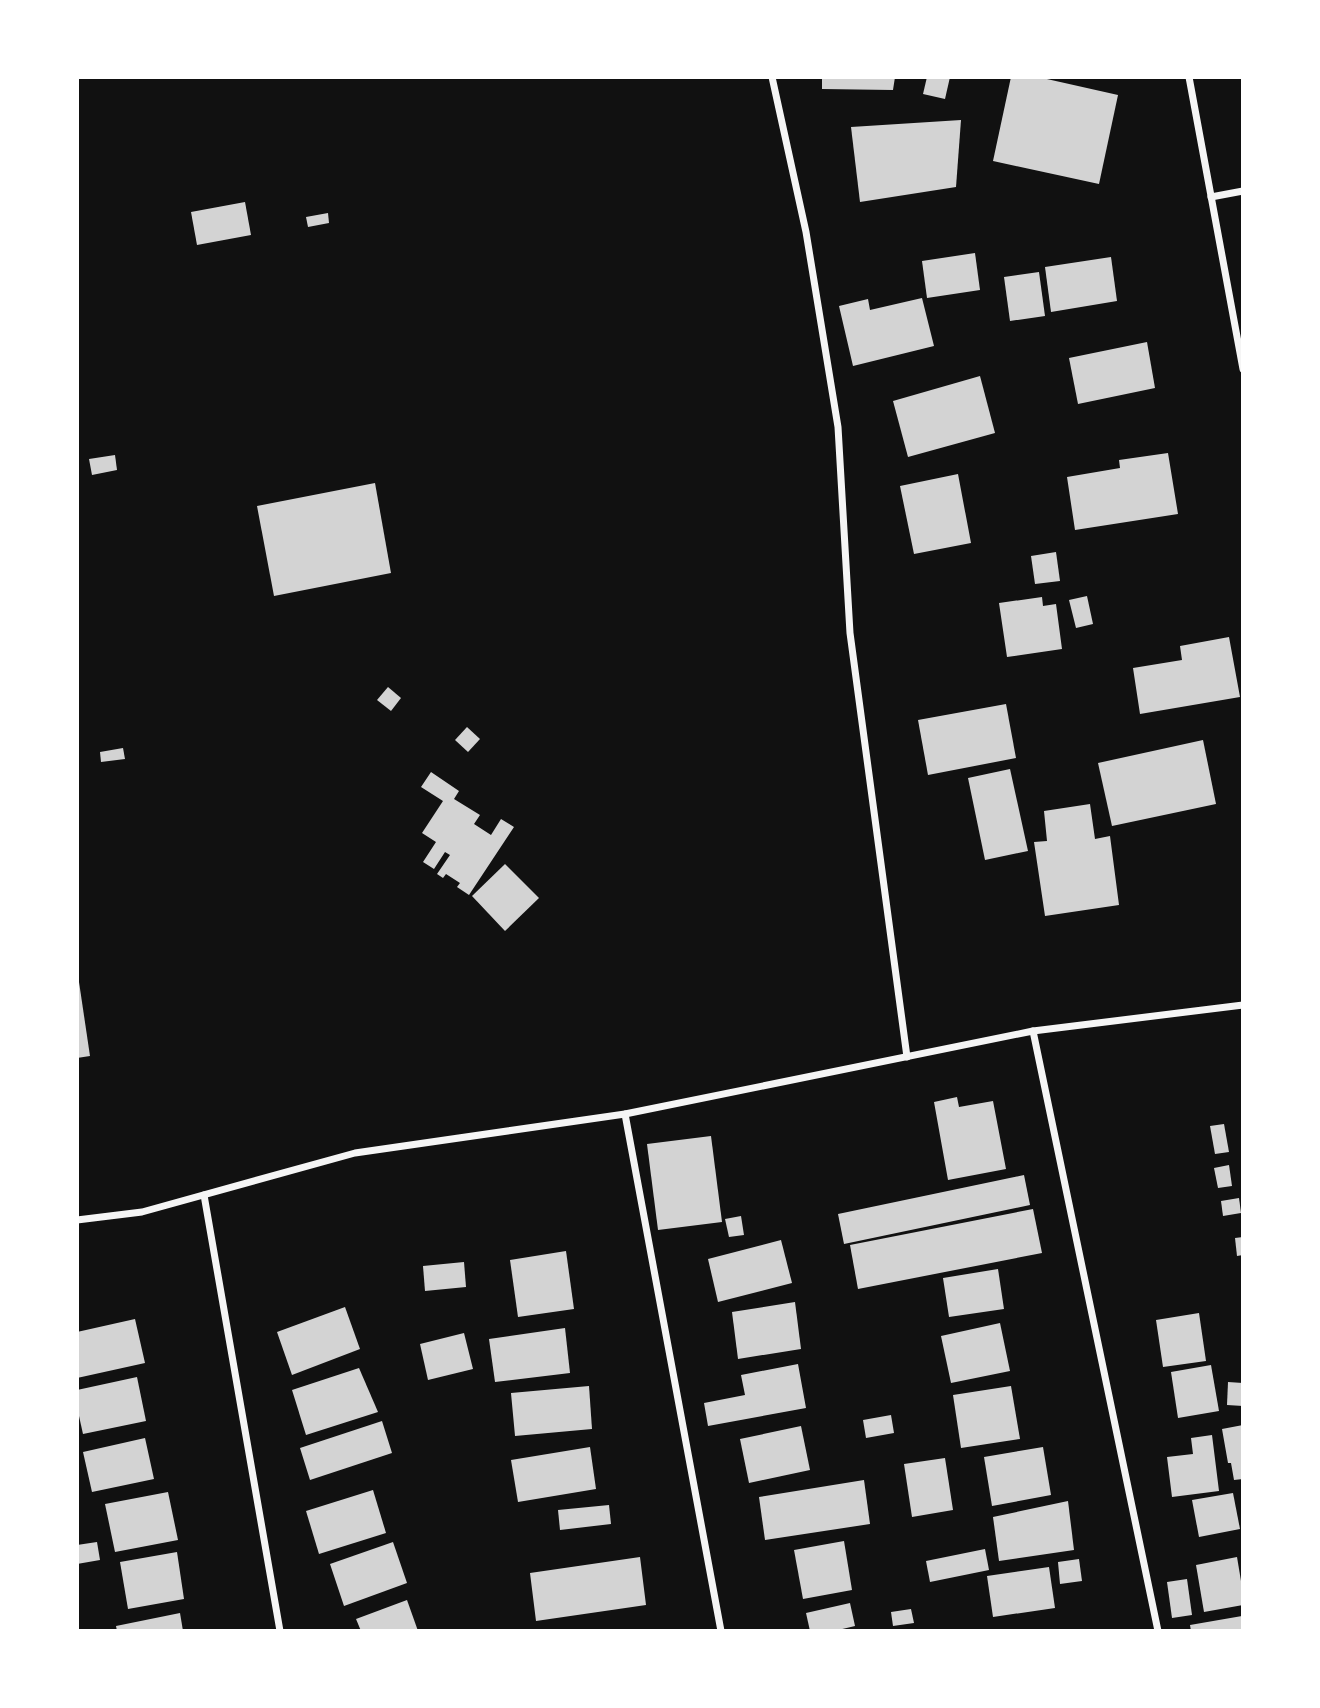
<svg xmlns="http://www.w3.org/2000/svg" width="1320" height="1708" font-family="'Source Sans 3',sans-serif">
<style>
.building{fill:#d3d3d3}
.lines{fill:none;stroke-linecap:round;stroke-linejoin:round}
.minor{stroke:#f5f5f5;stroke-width:7}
</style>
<rect width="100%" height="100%" fill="#111"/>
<!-- building -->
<g class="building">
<polygon points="822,77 895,77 893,90 822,89"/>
<polygon points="927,77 950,77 945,99 923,94"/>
<polygon points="1011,77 1038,77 1118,95 1099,184 993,161"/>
<polygon points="961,120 956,187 860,202 851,127"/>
<polygon points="245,202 251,235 197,245 191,212"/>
<polygon points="328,213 329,223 308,227 306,217"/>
<polygon points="975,253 980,290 927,298 922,261"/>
<polygon points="1111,257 1117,301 1051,312 1045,267"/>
<polygon points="1039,272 1045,316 1010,321 1004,277"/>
<polygon points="922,298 934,346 853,366 839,306 868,299 870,310"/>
<polygon points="1147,342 1155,388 1078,404 1069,358"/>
<polygon points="980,376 995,433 908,457 893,401"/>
<polygon points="1168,453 1178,514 1075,530 1067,477 1120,468 1119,460"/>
<polygon points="115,455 117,470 92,475 89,459"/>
<polygon points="958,474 971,543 914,554 900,486"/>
<polygon points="375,483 391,573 274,596 257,506"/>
<polygon points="1056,552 1060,581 1035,584 1031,556"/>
<polygon points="1087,596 1093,624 1076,628 1069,600"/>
<polygon points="1042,597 1043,606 1056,604 1062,649 1007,657 999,603"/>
<polygon points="1229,637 1240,697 1140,714 1133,668 1182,660 1180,646"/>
<polygon points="388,687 401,698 391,711 377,700"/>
<polygon points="1006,704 1016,758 928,775 918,720"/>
<polygon points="467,727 480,739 468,752 455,740"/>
<polygon points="1203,740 1216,804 1112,826 1098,763"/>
<polygon points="123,748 125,759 101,762 100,752"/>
<polygon points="1010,769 1028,851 985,860 968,778"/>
<polygon points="431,772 459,791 454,799 480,815 474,824 491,835 501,819 514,827 469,895 457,887 460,883 446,874 443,878 437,874 450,855 445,852 434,869 423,862 436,842 422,833 443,801 421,787"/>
<polygon points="1090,804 1095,839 1110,836 1119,905 1045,916 1034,842 1047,841 1044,811"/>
<polygon points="505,864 539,898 505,931 472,896"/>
<polygon points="77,982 79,982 90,1056 77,1058"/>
<polygon points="957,1097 959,1107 993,1101 1006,1169 948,1180 934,1102"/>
<polygon points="1224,1124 1229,1152 1215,1154 1210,1126"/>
<polygon points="711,1136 722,1222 658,1230 647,1144"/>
<polygon points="1229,1165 1232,1186 1218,1188 1214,1168"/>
<polygon points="1024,1175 1030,1205 844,1244 838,1214"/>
<polygon points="1239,1198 1241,1213 1223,1216 1221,1201"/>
<polygon points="1033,1209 1042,1253 858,1289 850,1245"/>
<polygon points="741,1216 744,1235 729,1237 725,1219"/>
<polygon points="1243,1237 1243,1255 1237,1256 1235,1238"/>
<polygon points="781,1240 792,1283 718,1302 708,1259"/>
<polygon points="566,1251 574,1309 518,1317 510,1260"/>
<polygon points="464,1262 466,1287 425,1291 423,1266"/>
<polygon points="998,1269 1004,1309 949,1317 943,1278"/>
<polygon points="795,1302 801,1349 738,1359 732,1312"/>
<polygon points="345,1307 360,1349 292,1375 277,1332"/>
<polygon points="1199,1313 1206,1361 1163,1367 1156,1320"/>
<polygon points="135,1319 145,1363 77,1378 77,1332"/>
<polygon points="1000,1323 1010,1371 951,1383 941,1336"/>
<polygon points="565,1328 570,1373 495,1382 489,1339"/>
<polygon points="464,1333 473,1369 428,1380 420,1344"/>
<polygon points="798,1364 806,1408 708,1426 704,1403 745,1395 741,1375"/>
<polygon points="1211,1365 1219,1411 1178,1418 1171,1372"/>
<polygon points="359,1368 378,1412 306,1435 292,1390"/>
<polygon points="137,1377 146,1421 83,1434 77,1407 77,1390"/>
<polygon points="1228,1382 1243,1383 1243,1406 1227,1405"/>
<polygon points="589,1386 592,1429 515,1436 511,1393"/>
<polygon points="1011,1386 1020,1439 961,1448 953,1395"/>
<polygon points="891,1415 894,1433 866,1438 863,1420"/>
<polygon points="382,1421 392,1453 310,1480 300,1448"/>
<polygon points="1243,1425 1243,1479 1234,1480 1231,1463 1228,1463 1222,1429"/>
<polygon points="801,1426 810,1470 749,1483 740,1439"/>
<polygon points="1212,1435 1219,1491 1172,1497 1167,1457 1193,1454 1191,1438"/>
<polygon points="145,1438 154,1479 92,1492 83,1452"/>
<polygon points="590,1447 596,1489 518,1502 511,1460"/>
<polygon points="1043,1447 1051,1495 992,1506 984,1457"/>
<polygon points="945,1458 953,1510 912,1517 904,1464"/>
<polygon points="864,1480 870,1524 765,1540 759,1497"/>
<polygon points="373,1490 386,1533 319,1554 306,1511"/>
<polygon points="168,1492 178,1540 115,1552 105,1504"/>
<polygon points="1233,1493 1240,1529 1199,1537 1192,1500"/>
<polygon points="1068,1501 1074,1550 999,1561 993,1517"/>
<polygon points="609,1505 611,1524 560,1530 558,1510"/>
<polygon points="844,1541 852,1590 803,1599 794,1550"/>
<polygon points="97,1542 100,1560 77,1564 77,1545"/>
<polygon points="393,1542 407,1583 344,1606 330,1564"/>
<polygon points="985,1549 989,1570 930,1582 926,1561"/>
<polygon points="177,1552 184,1599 128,1609 120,1562"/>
<polygon points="640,1557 646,1605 536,1621 530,1573"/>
<polygon points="1237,1557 1243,1593 1243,1605 1204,1612 1196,1565"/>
<polygon points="1079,1559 1082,1581 1060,1584 1058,1562"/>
<polygon points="1049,1567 1055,1608 993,1617 987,1576"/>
<polygon points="1187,1579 1192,1615 1172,1618 1167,1582"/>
<polygon points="407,1600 418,1631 361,1631 356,1619"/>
<polygon points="850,1603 855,1626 834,1631 810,1631 806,1613"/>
<polygon points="911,1609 914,1623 893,1626 891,1612"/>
<polygon points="180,1613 183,1631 117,1631 116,1626"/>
<polygon points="1242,1616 1243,1631 1191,1631 1190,1625"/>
</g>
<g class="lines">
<!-- minor -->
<g class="minor">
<polyline points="772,77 806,232 838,427 850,633 907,1057"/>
<polyline points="1189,77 1243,369"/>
<polyline points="1211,197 1243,191"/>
<polyline points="1033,1031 1158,1631"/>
<polyline points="625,1114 721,1631"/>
<polyline points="204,1195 280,1631"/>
<polyline points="77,1220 142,1212 355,1153 625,1114 1033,1031 1243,1005"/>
</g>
</g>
<!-- border -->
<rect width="1320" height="1708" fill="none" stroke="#ffffff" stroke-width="158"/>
</svg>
